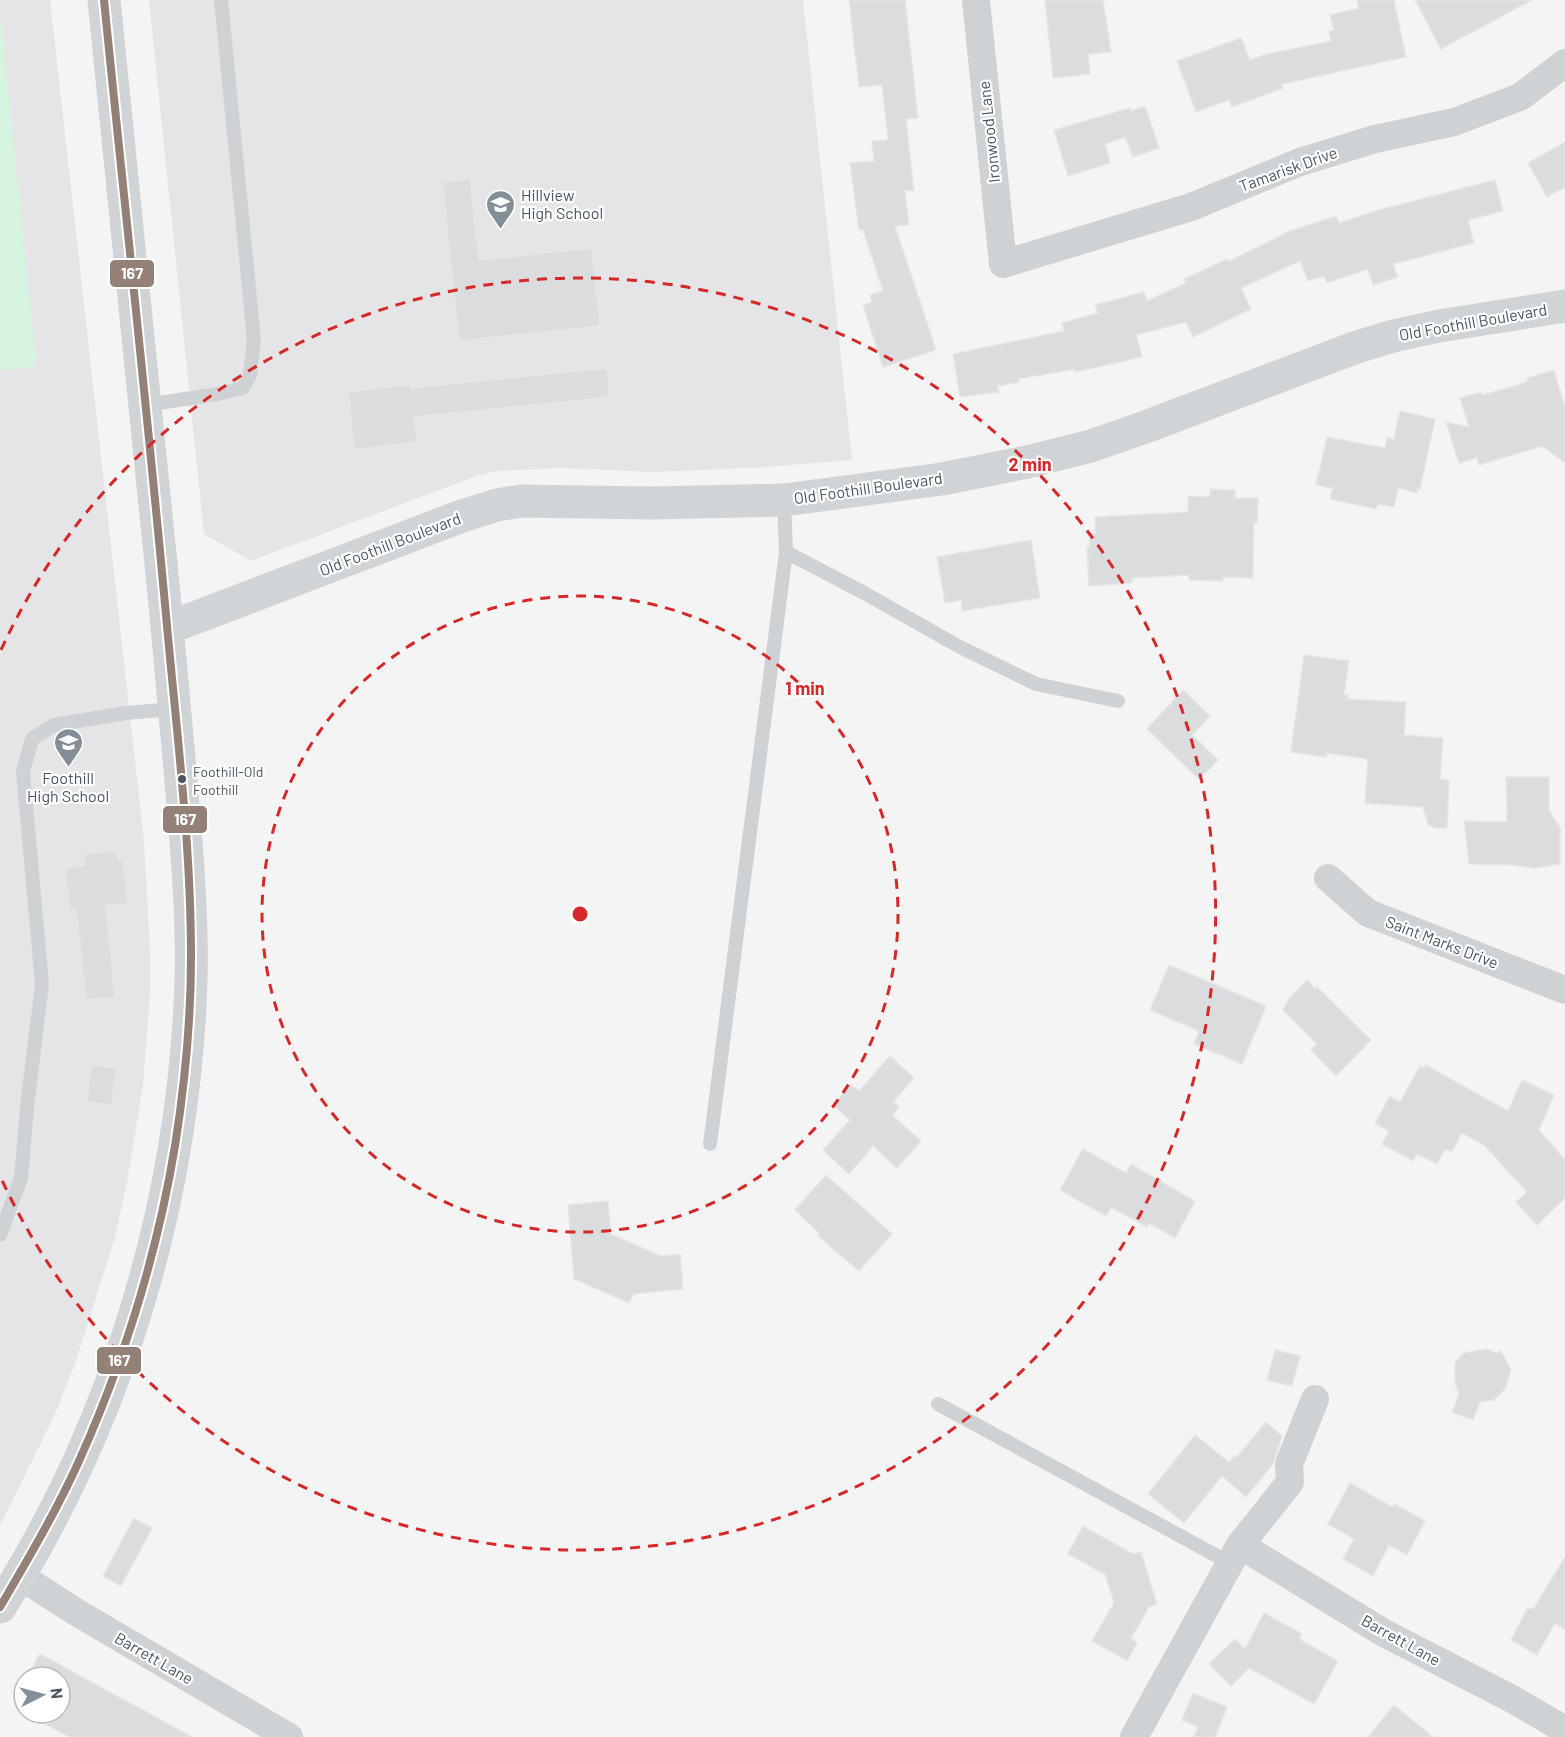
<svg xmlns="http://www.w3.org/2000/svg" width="1565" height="1737" font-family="Barlow,sans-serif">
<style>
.education{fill:#e5e5e7}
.green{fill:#d6f5e1}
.building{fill:#dbdcde;stroke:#e5e6e6;stroke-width:1.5}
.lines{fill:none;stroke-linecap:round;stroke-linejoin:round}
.lane{stroke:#cfd2d5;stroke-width:14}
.street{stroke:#cfd2d5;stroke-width:28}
.secondary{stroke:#d0d4d6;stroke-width:33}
.bus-1-casing{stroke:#fff;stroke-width:12}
.bus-1{stroke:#938177;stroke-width:8}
.ring{fill:none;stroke:#d62828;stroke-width:3;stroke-dasharray:10 8}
.bus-dot{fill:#485763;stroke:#fff;stroke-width:2}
.labels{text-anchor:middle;stroke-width:4.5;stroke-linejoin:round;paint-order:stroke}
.bus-label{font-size:14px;fill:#485763;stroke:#fff;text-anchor:start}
.street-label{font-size:16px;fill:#485763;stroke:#fff}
.poi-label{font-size:16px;fill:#485763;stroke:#fff;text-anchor:start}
.centre{fill:#d62828;stroke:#fff;stroke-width:3}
.ring-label{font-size:18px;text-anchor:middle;font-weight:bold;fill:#d62828;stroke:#fff;stroke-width:4.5;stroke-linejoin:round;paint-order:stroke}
.line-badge{stroke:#fff;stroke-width:2}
.badge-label{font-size:16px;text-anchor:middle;font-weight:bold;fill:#fff}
</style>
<rect width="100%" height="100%" fill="#f4f4f4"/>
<!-- education -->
<g class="education">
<polygon points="0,0 50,0 144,841 150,950 150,995 143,1085 127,1182 115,1237 76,1361 55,1414 0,1526"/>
<polygon points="149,0 803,0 852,460 753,468 653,472 559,468 497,471 474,477 251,561 204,534"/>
</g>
<!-- green -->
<polygon class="green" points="0,13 36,366 0,370"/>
<!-- building -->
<g class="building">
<polygon points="849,0 905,0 918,118 906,119 914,190 905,191 909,225 895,226 936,350 883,367 863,305 872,302 870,295 883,291 863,230 859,230 850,163 874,161 872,141 888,140 882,85 859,87"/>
<polygon points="1045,0 1103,0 1111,52 1088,54 1090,74 1053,78"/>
<polygon points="1357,0 1394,0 1406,57 1282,84 1283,88 1232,107 1229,100 1196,112 1177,61 1241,38 1250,60 1264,55 1331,41 1329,31 1334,30 1330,15 1359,8"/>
<polygon points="1415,0 1532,0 1441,49"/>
<polygon points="1145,106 1159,148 1133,157 1125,137 1105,144 1110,163 1068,176 1054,130 1130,108 1131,111"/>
<polygon points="1565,142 1565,187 1547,197 1528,163"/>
<polygon points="470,179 479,260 592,248 600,326 459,341 442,182"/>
<polygon points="1495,180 1503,211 1468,220 1474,243 1393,264 1398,277 1373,285 1368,269 1327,283 1324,276 1308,281 1300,261 1241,288 1251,309 1193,337 1186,322 1136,335 1142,357 1075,372 1074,369 1018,379 1019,382 998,386 999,392 960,397 953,354 1064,331 1062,323 1098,313 1095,305 1144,292 1147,301 1186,283 1184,279 1227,259 1228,262 1290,231 1336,216 1339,223 1375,211"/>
<polygon points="607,368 610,397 414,417 417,442 354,450 348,392 411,384 411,388"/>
<polygon points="1554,370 1565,408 1565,463 1542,446 1479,465 1477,458 1459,463 1446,422 1469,427 1460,398 1481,392 1482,395 1508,388 1528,381 1527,378"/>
<polygon points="1400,411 1435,419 1420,489 1417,489 1417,493 1398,488 1394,507 1378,504 1376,509 1330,499 1333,488 1316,485 1327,437 1385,448 1387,437 1394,439"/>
<polygon points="1210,489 1235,490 1235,498 1258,498 1257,523 1254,523 1253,578 1223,577 1223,581 1189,580 1189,575 1132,578 1132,583 1089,586 1087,547 1090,546 1089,534 1096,533 1095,517 1188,512 1188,496 1210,497"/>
<polygon points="1031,540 1040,598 962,611 961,600 945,603 937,557"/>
<polygon points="1304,655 1349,661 1344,695 1348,695 1347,699 1406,702 1404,735 1443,738 1440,779 1449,780 1447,828 1435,828 1428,824 1423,807 1365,803 1368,759 1327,753 1326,757 1291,752"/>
<polygon points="1183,690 1210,716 1192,735 1218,760 1199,779 1147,729"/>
<polygon points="1506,777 1549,777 1549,810 1560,828 1560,864 1534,868 1512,865 1469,864 1464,821 1507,822"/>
<polygon points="117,851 118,861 123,860 128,904 106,906 115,997 86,1000 76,909 70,910 65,869 85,865 84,854"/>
<polygon points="1169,965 1266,1006 1242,1064 1194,1044 1199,1031 1150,1010"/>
<polygon points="1307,980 1315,989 1317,987 1371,1040 1336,1076 1311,1050 1317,1044 1283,1010 1289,998"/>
<polygon points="890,1056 914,1078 893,1102 899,1107 892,1115 921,1141 897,1168 873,1146 849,1174 823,1150 850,1120 833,1105 851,1085 859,1091"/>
<polygon points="91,1065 116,1068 112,1105 87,1102"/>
<polygon points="1426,1065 1508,1111 1522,1080 1554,1095 1539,1130 1565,1160 1565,1198 1537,1225 1516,1202 1527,1192 1485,1146 1462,1133 1452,1152 1445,1149 1437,1164 1417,1154 1413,1161 1382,1144 1389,1131 1375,1123 1390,1096 1400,1102 1420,1066 1423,1068"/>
<polygon points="1083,1149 1126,1173 1131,1164 1195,1201 1175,1238 1149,1223 1147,1227 1111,1207 1106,1216 1060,1190"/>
<polygon points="826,1175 892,1234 859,1271 817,1235 819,1233 795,1210"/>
<polygon points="608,1201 611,1234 660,1256 680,1254 683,1289 633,1294 629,1303 574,1279 568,1205"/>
<polygon points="1487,1349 1496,1353 1501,1351 1511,1370 1505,1389 1494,1400 1480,1402 1473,1420 1452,1412 1459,1395 1455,1383 1455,1363 1464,1353"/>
<polygon points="1275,1350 1300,1356 1292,1386 1267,1380"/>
<polygon points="1266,1422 1282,1436 1273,1464 1246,1497 1222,1476 1184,1523 1148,1494 1195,1435 1229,1462 1234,1456 1237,1457"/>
<polygon points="1350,1483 1392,1507 1395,1504 1425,1521 1407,1555 1389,1545 1373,1576 1343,1559 1354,1539 1328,1524"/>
<polygon points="134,1518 152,1528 121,1586 103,1576"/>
<polygon points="1083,1526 1133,1554 1141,1552 1157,1604 1149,1607 1131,1638 1137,1643 1127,1661 1092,1641 1114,1603 1105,1574 1068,1554"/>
<polygon points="1565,1557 1565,1630 1555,1623 1537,1655 1511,1640 1527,1609 1534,1608"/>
<polygon points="1264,1613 1302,1634 1299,1639 1338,1661 1314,1704 1249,1668 1231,1686 1209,1664 1235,1639 1245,1649"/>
<polygon points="40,1654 192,1737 69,1737 25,1713 60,1713 60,1677 27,1677"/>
<polygon points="1193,1693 1227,1707 1215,1737 1194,1737 1198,1727 1182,1720"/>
<polygon points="1394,1705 1433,1737 1368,1737"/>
</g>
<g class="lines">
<!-- lane -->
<g class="lane">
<polyline points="145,405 218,394 243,388 250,375 254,340 221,0"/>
<polyline points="786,552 866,594 960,647 1036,684 1118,701"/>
<polyline points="710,1144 786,552 784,500"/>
<polyline points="0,1235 21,1178 27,1107 42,984 23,772 32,739 54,725 126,713 174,709"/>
<polyline points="938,1404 1230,1563"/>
</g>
<!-- street -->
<g class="street">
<polyline points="976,0 1003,264 1191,207 1300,162 1375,139 1454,122 1520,97 1565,63"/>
<polyline points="1328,878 1368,913 1565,990"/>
<polyline points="1240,1545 1384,1633 1514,1700 1565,1730"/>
<polyline points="20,1576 76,1612 289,1737"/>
<polyline points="1134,1737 1240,1545 1290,1482 1289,1464 1315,1399"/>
</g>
<!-- secondary -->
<g class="secondary">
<polyline points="168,628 462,516 497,505 521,501 651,503 784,500 942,479 1027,462 1091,446 1148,426 1354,348 1393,336 1439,326 1565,306"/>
<path d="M0,1607c118,-186 184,-406 191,-626 2,-74 -6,-149 -12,-223 -7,-74 -13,-149 -21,-223 -18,-178 -36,-357 -54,-535"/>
</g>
<defs>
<path id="bus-1" d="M0,1607c28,-48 56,-95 79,-146 45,-100 78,-207 96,-315 10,-63 16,-127 16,-190 0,-110 -14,-221 -24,-330 -19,-209 -42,-417 -63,-626"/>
</defs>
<!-- bus-1 casing -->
<use href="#bus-1" class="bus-1-casing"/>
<!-- bus-1 -->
<use href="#bus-1" class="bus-1"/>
</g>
<!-- distance rings -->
<g class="ring">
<circle cx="580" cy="914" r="318"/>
<path d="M1 650A636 636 0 1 1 1 1178"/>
</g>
<!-- icons -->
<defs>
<symbol id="school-pin" viewBox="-11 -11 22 30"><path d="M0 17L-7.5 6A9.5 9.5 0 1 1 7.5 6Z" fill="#848e96" stroke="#fff"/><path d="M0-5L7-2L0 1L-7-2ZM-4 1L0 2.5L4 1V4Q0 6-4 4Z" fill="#fff"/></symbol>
</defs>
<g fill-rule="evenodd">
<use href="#school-pin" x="484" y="188" width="33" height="45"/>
<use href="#school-pin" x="52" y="726" width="33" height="45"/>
</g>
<!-- markers -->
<circle class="bus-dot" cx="182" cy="779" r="5"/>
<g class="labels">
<!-- bus labels -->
<g class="bus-label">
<text x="193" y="777">Foothill-Old<tspan x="193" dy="18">Foothill</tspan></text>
</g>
<!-- street labels -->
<g class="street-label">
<text transform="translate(989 132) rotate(-96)" y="6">Ironwood Lane</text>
<text transform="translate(1288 169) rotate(-20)" y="6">Tamarisk Drive</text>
<text transform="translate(1473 322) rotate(-10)" y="6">Old Foothill Boulevard</text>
<text transform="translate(868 488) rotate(-8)" y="6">Old Foothill Boulevard</text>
<text transform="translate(390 544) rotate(-21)" y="6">Old Foothill Boulevard</text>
<text transform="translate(1442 942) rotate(21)" y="6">Saint Marks Drive</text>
<text transform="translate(1401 1640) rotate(29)" y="6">Barrett Lane</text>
<text transform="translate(154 1658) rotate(30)" y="6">Barrett Lane</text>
</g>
<!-- poi labels -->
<g class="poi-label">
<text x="521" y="201">Hillview<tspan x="521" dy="18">High School</tspan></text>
<text x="68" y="784" text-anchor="middle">Foothill<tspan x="68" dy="18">High School</tspan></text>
</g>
</g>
<circle cx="580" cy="914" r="9" class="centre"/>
<g class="ring-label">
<text x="1030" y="471">2 min</text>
<text x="805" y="695">1 min</text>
</g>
<g class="line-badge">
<rect x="109" y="259" width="46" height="29" rx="6" fill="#938177"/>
<rect x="162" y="805" width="46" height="29" rx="6" fill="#938177"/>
<rect x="96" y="1346" width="46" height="29" rx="6" fill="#938177"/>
</g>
<g class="badge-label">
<text x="132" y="279">167</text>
<text x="185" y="825">167</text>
<text x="119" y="1366">167</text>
</g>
<!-- north arrow -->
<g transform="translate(42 1695) rotate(84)"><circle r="28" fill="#ffffff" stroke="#b6bcc1" stroke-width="1.5"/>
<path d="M0-4.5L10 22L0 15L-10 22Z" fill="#848e96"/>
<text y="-9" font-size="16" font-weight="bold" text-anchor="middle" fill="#485763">N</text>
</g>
</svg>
